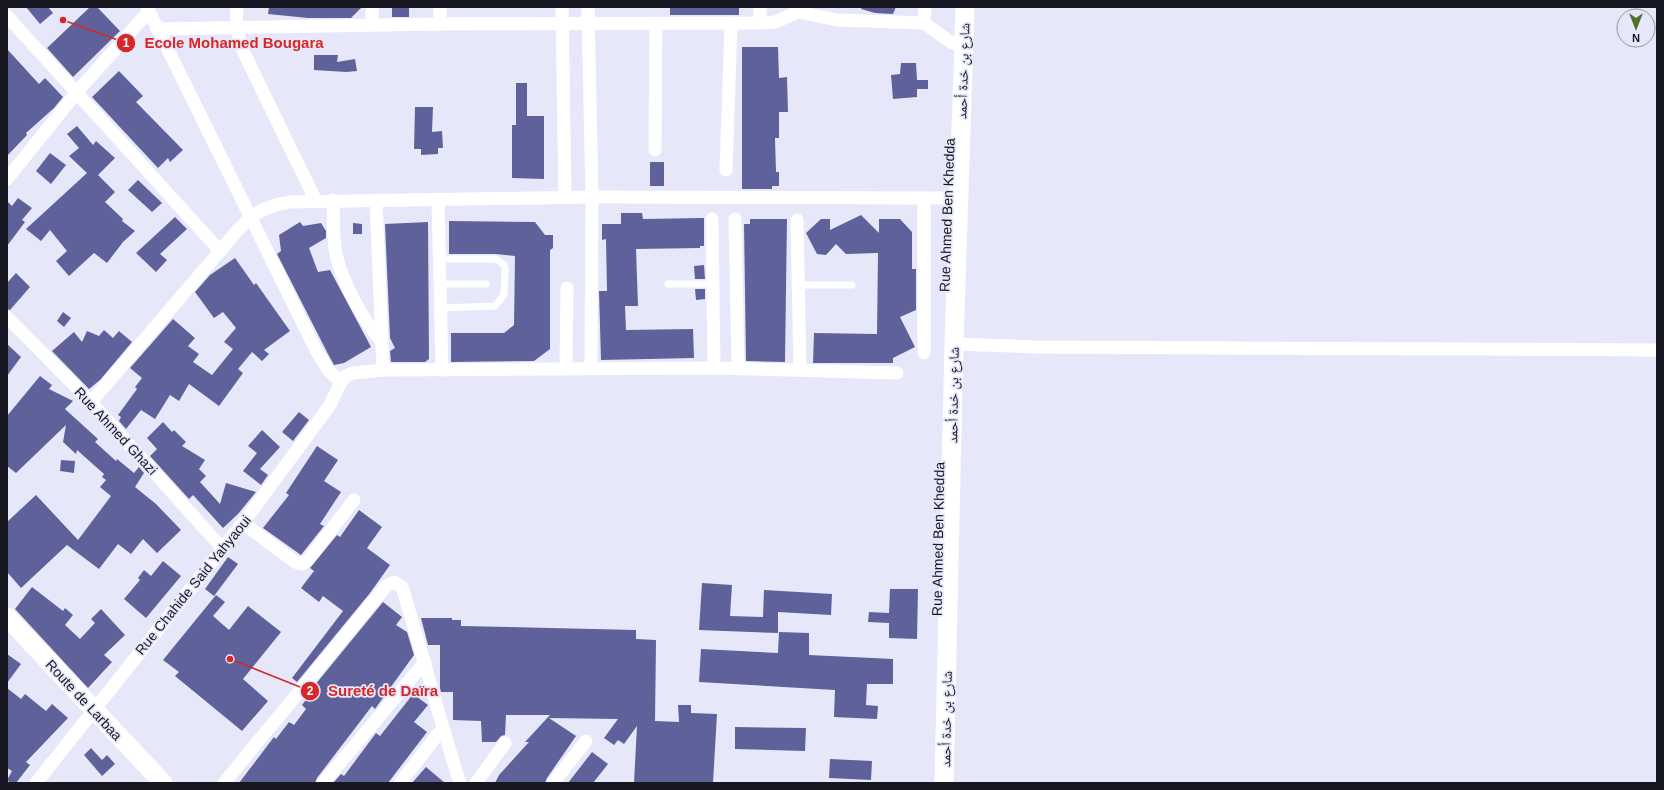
<svg xmlns="http://www.w3.org/2000/svg" width="1664" height="790" font-family="Helvetica,'Noto Naskh Arabic',sans-serif">
<style>
.building{fill:#5f619a}
.lines{fill:none;stroke-linecap:round;stroke-linejoin:round}
.lane{stroke:#fff;stroke-width:7}
.street{stroke:#fff;stroke-width:13}
.secondary{stroke:#fff;stroke-width:19}
.labels{text-anchor:middle;stroke-width:3.5;stroke-linejoin:round;paint-order:stroke}
.street-label{font-size:14px;fill:#161721;stroke:#e6e8fa}
.leader{fill:none;stroke:#d62828;stroke-width:1.5}
.callout-dot{fill:#d62828;stroke:#e6e8fa;stroke-width:1.5}
.mark-label{font-size:12px;text-anchor:middle;font-weight:bold;fill:#fff}
.callout-label{font-size:15px;text-anchor:middle;font-weight:bold;fill:#d62828;stroke:#e6e8fa;stroke-width:3.5;stroke-linejoin:round;paint-order:stroke}
</style>
<rect width="100%" height="100%" fill="#e6e8fa"/>
<!-- building -->
<g class="building">
<polygon points="26,7 48,7 53,13 40,24"/>
<polygon points="90,7 97,7 120,31 73,77 47,48"/>
<polygon points="269,7 362,7 351,18 308,18 268,14"/>
<rect x="392" y="7" width="17" height="10"/>
<rect x="670" y="7" width="69" height="8"/>
<polygon points="862,7 896,7 893,14 875,13 861,9"/>
<polygon points="742,47 778,47 779,78 787,77 788,112 779,112 779,138 775,138 776,172 779,172 779,186 772,186 772,189 742,189"/>
<polygon points="7,49 39,84 45,78 63,97 54,108 26,133 27,135 7,156"/>
<polygon points="314,55 338,55 337,62 355,59 357,71 346,72 314,70"/>
<polygon points="901,63 916,63 917,80 928,80 928,89 917,89 917,97 893,99 891,75 900,74"/>
<polygon points="119,71 143,96 136,102 183,150 170,162 168,158 158,168 92,97"/>
<polygon points="516,83 527,83 527,116 544,116 544,179 512,178 512,125 516,125"/>
<polygon points="415,107 433,107 432,132 442,131 443,148 438,148 438,154 421,155 421,149 414,149"/>
<polygon points="77,126 93,145 96,141 115,158 98,175 115,192 105,202 123,219 122,221 135,231 123,242 107,263 94,253 69,276 56,261 67,251 50,230 41,241 26,229 87,173 69,156 79,148 67,134"/>
<polygon points="50,153 66,165 51,184 36,171"/>
<rect x="650" y="162" width="14" height="24"/>
<polygon points="138,180 162,203 152,212 128,190"/>
<polygon points="18,198 32,208 22,220 25,222 7,246 7,201 12,206"/>
<polygon points="621,213 642,213 643,219 704,218 704,246 700,246 700,248 636,249 638,306 625,306 626,330 693,329 694,358 601,360 599,291 607,291 606,239 602,240 602,224 621,224"/>
<polygon points="861,215 879,233 879,219 900,219 912,232 912,269 916,269 916,310 900,317 915,347 893,358 893,363 813,363 814,333 877,334 878,253 846,254 836,244 826,255 817,254 806,233 821,219 830,219 830,230"/>
<polygon points="175,217 187,229 160,254 167,260 156,272 136,253"/>
<polygon points="750,219 787,219 785,362 746,361 744,224 750,224"/>
<polygon points="449,221 535,222 545,235 553,235 553,248 550,250 550,349 534,361 451,362 451,333 504,333 514,325 515,256 496,254 449,254"/>
<polygon points="300,222 303,226 321,223 326,231 326,238 309,248 318,272 330,270 371,347 344,363 334,365 328,354 277,254 281,251 279,235"/>
<polygon points="428,222 429,359 425,362 391,362 390,351 395,348 390,338 385,224"/>
<polygon points="353,223 362,224 362,234 353,234"/>
<polygon points="235,258 254,285 256,283 290,331 264,350 269,354 262,361 252,352 238,369 243,373 219,406 189,384 179,401 170,395 155,419 141,410 126,429 119,421 121,417 118,415 137,389 135,387 142,378 130,368 173,319 195,338 188,346 199,354 193,362 212,375 233,349 224,342 236,328 223,312 214,318 195,292 210,275"/>
<polygon points="704,265 705,279 695,279 694,266"/>
<polygon points="16,273 30,287 10,310 7,309 7,283"/>
<polygon points="695,289 705,289 705,299 696,300"/>
<polygon points="63,312 71,318 64,327 57,321"/>
<polygon points="104,330 113,338 119,331 132,342 100,380 89,389 52,351 74,332 82,342 87,331 99,336"/>
<polygon points="7,344 21,357 7,376"/>
<polygon points="40,376 52,385 49,389 73,401 65,409 98,439 95,442 116,461 117,459 134,473 139,467 144,473 135,487 156,504 181,530 157,553 143,539 131,554 118,544 99,569 67,545 21,588 7,572 7,522 36,495 78,540 111,496 100,487 106,480 102,477 104,474 77,450 76,454 63,442 66,425 16,473 7,466 7,416"/>
<polygon points="299,412 309,420 293,441 282,432"/>
<polygon points="163,422 172,432 174,430 186,442 182,446 205,460 199,469 206,476 200,482 220,504 226,483 256,492 238,514 223,528 193,495 189,499 150,456 157,449 147,438"/>
<polygon points="262,430 280,447 260,469 268,475 261,485 243,471 257,453 248,446"/>
<polygon points="317,446 338,460 324,481 341,492 320,524 324,526 301,555 263,528 289,495 286,493"/>
<polygon points="61,460 75,461 74,473 60,471"/>
<polygon points="359,510 382,527 367,548 390,565 370,593 297,682 292,678 343,611 323,596 319,602 301,588 314,571 310,568 337,535 340,537"/>
<polygon points="228,557 238,564 214,596 205,589"/>
<polygon points="163,561 181,576 146,618 124,599 140,580 138,578 144,570 151,576"/>
<polygon points="702,583 732,585 730,616 763,617 764,590 832,594 831,615 778,612 778,633 699,630"/>
<polygon points="32,587 63,611 65,608 73,615 65,625 80,639 95,623 91,619 101,609 125,635 104,655 112,662 88,688 15,609"/>
<polygon points="890,589 918,589 917,639 889,638 889,623 868,622 869,612 889,613"/>
<polygon points="216,595 225,602 213,616 229,630 248,606 281,632 243,679 268,701 242,731 175,676 179,672 163,660"/>
<polygon points="383,602 402,617 396,625 407,632 414,655 380,702 375,709 372,706 317,778 315,783 239,783 274,737 276,739 289,722 294,725 306,709 302,705 312,692 310,691"/>
<polygon points="421,618 452,618 452,620 461,620 461,626 636,630 636,639 656,640 655,721 679,722 678,705 691,705 691,713 717,714 713,783 634,783 637,726 624,744 618,740 614,745 604,738 618,719 549,718 576,736 547,778 545,783 495,783 499,775 529,742 525,742 550,715 506,715 505,735 501,736 496,742 482,742 481,721 453,720 453,692 441,692 440,688 440,645 428,645"/>
<polygon points="779,632 809,633 809,655 893,659 893,684 867,684 866,705 878,706 877,719 834,717 835,690 699,682 701,649 778,653"/>
<polygon points="7,654 21,664 7,683"/>
<polygon points="7,688 21,699 25,694 46,711 52,704 68,718 26,762 30,765 16,783 11,783 7,780 12,771 7,768"/>
<polygon points="413,694 428,705 414,722 427,732 388,783 333,783 341,774 344,776 376,733 380,736"/>
<polygon points="735,727 806,728 805,751 735,749"/>
<polygon points="91,748 102,760 107,755 115,764 102,776 84,755"/>
<polygon points="592,752 608,764 593,783 568,783"/>
<polygon points="830,759 872,761 871,780 829,778"/>
<polygon points="426,767 445,783 412,783"/>
</g>
<g class="lines">
<!-- lane -->
<g class="lane">
<polyline points="440,259 496,259 504,265 505,268 504,295 495,306 441,308"/>
<polyline points="440,284 486,284"/>
<polyline points="668,284 713,284"/>
<polyline points="798,285 852,285"/>
</g>
<!-- street -->
<g class="street">
<polyline points="147,7 316,350 329,371 341,382"/>
<polyline points="237,7 236,27 243,51 316,201"/>
<polyline points="372,7 372,25"/>
<polyline points="440,7 440,24"/>
<polyline points="562,7 565,198"/>
<polyline points="588,7 592,197 591,368"/>
<polyline points="760,7 760,23"/>
<polyline points="925,7 924,23 952,43"/>
<polyline points="7,16 220,251 91,402"/>
<polyline points="157,29 440,24 760,23 775,22 798,12 837,20 924,23"/>
<polyline points="655,150 656,23"/>
<polyline points="726,170 731,23"/>
<polyline points="7,179 77,92 149,11"/>
<polyline points="924,198 924,353"/>
<polyline points="438,199 442,370"/>
<path d="M333,200c1,19 -1,40 4,58 5,23 29,68 45,83"/>
<polyline points="376,200 383,370"/>
<polyline points="712,219 714,368"/>
<polyline points="735,219 738,369"/>
<polyline points="797,220 800,370"/>
<path d="M220,251c23,-27 32,-43 70,-49l302,-5 356,1"/>
<polyline points="7,317 91,402 222,548"/>
<polyline points="954,344 1037,347 1657,350"/>
<polyline points="566,368 567,288"/>
<polyline points="243,523 295,562 302,564 308,560 354,500"/>
<polyline points="36,783 243,523 330,405 341,382 346,376 353,373 383,370 714,368 897,373"/>
<path d="M224,783l162,-197 8,-4 8,5c20,65 37,131 58,196"/>
<polyline points="323,783 425,662"/>
<polyline points="400,783 442,729"/>
<polyline points="476,783 505,743"/>
<polyline points="553,783 586,741"/>
</g>
<!-- secondary -->
<g class="secondary">
<polyline points="7,617 163,783"/>
<polyline points="944,783 954,344 965,7"/>
</g>
</g>
<g class="labels">
<!-- street labels -->
<g class="street-label">
<text transform="translate(963 71) rotate(-88)" y="5">شارع بن خدة أحمد</text>
<text transform="translate(947 215) rotate(-88)" y="5">Rue Ahmed Ben Khedda</text>
<text transform="translate(953 395) rotate(-89)" y="5">شارع بن خدة أحمد</text>
<text transform="translate(116 431) rotate(47)" y="5">Rue Ahmed Ghazi</text>
<text transform="translate(938 539) rotate(-89)" y="5">Rue Ahmed Ben Khedda</text>
<text transform="translate(193 585) rotate(-51)" y="5">Rue Chahide Said Yahyaoui</text>
<text transform="translate(84 700) rotate(47)" y="5">Route de Larbaa</text>
<text transform="translate(946 719) rotate(-89)" y="5">شارع بن خدة أحمد</text>
</g>
</g>
<!-- callouts -->
<path class="leader" d="M63 20L126 43M230 659L310 691"/>
<g class="callout-dot">
<circle cx="63" cy="20" r="4"/>
<circle cx="230" cy="659" r="4"/>
<circle cx="126" cy="43" r="10"/>
<circle cx="310" cy="691" r="10"/>
</g>
<g class="mark-label">
<text x="126" y="47">1</text>
<text x="310" y="695">2</text>
</g>
<g class="callout-label">
<text x="234" y="48">Ecole Mohamed Bougara</text>
<text x="383" y="696">Sureté de Daïra</text>
</g>
<!-- border -->
<rect width="1664" height="790" fill="none" stroke="#161721" stroke-width="16"/>
<!-- north arrow -->
<g transform="translate(1636 28) rotate(180)"><circle r="19" fill="#e6e8fa" stroke="#9394a3"/>
<path d="M0-3L7 15L0 10L-7 15Z" fill="#4f7128"/>
<text y="-6" font-size="11" font-weight="bold" text-anchor="middle" fill="#161721">N</text>
</g>
</svg>
